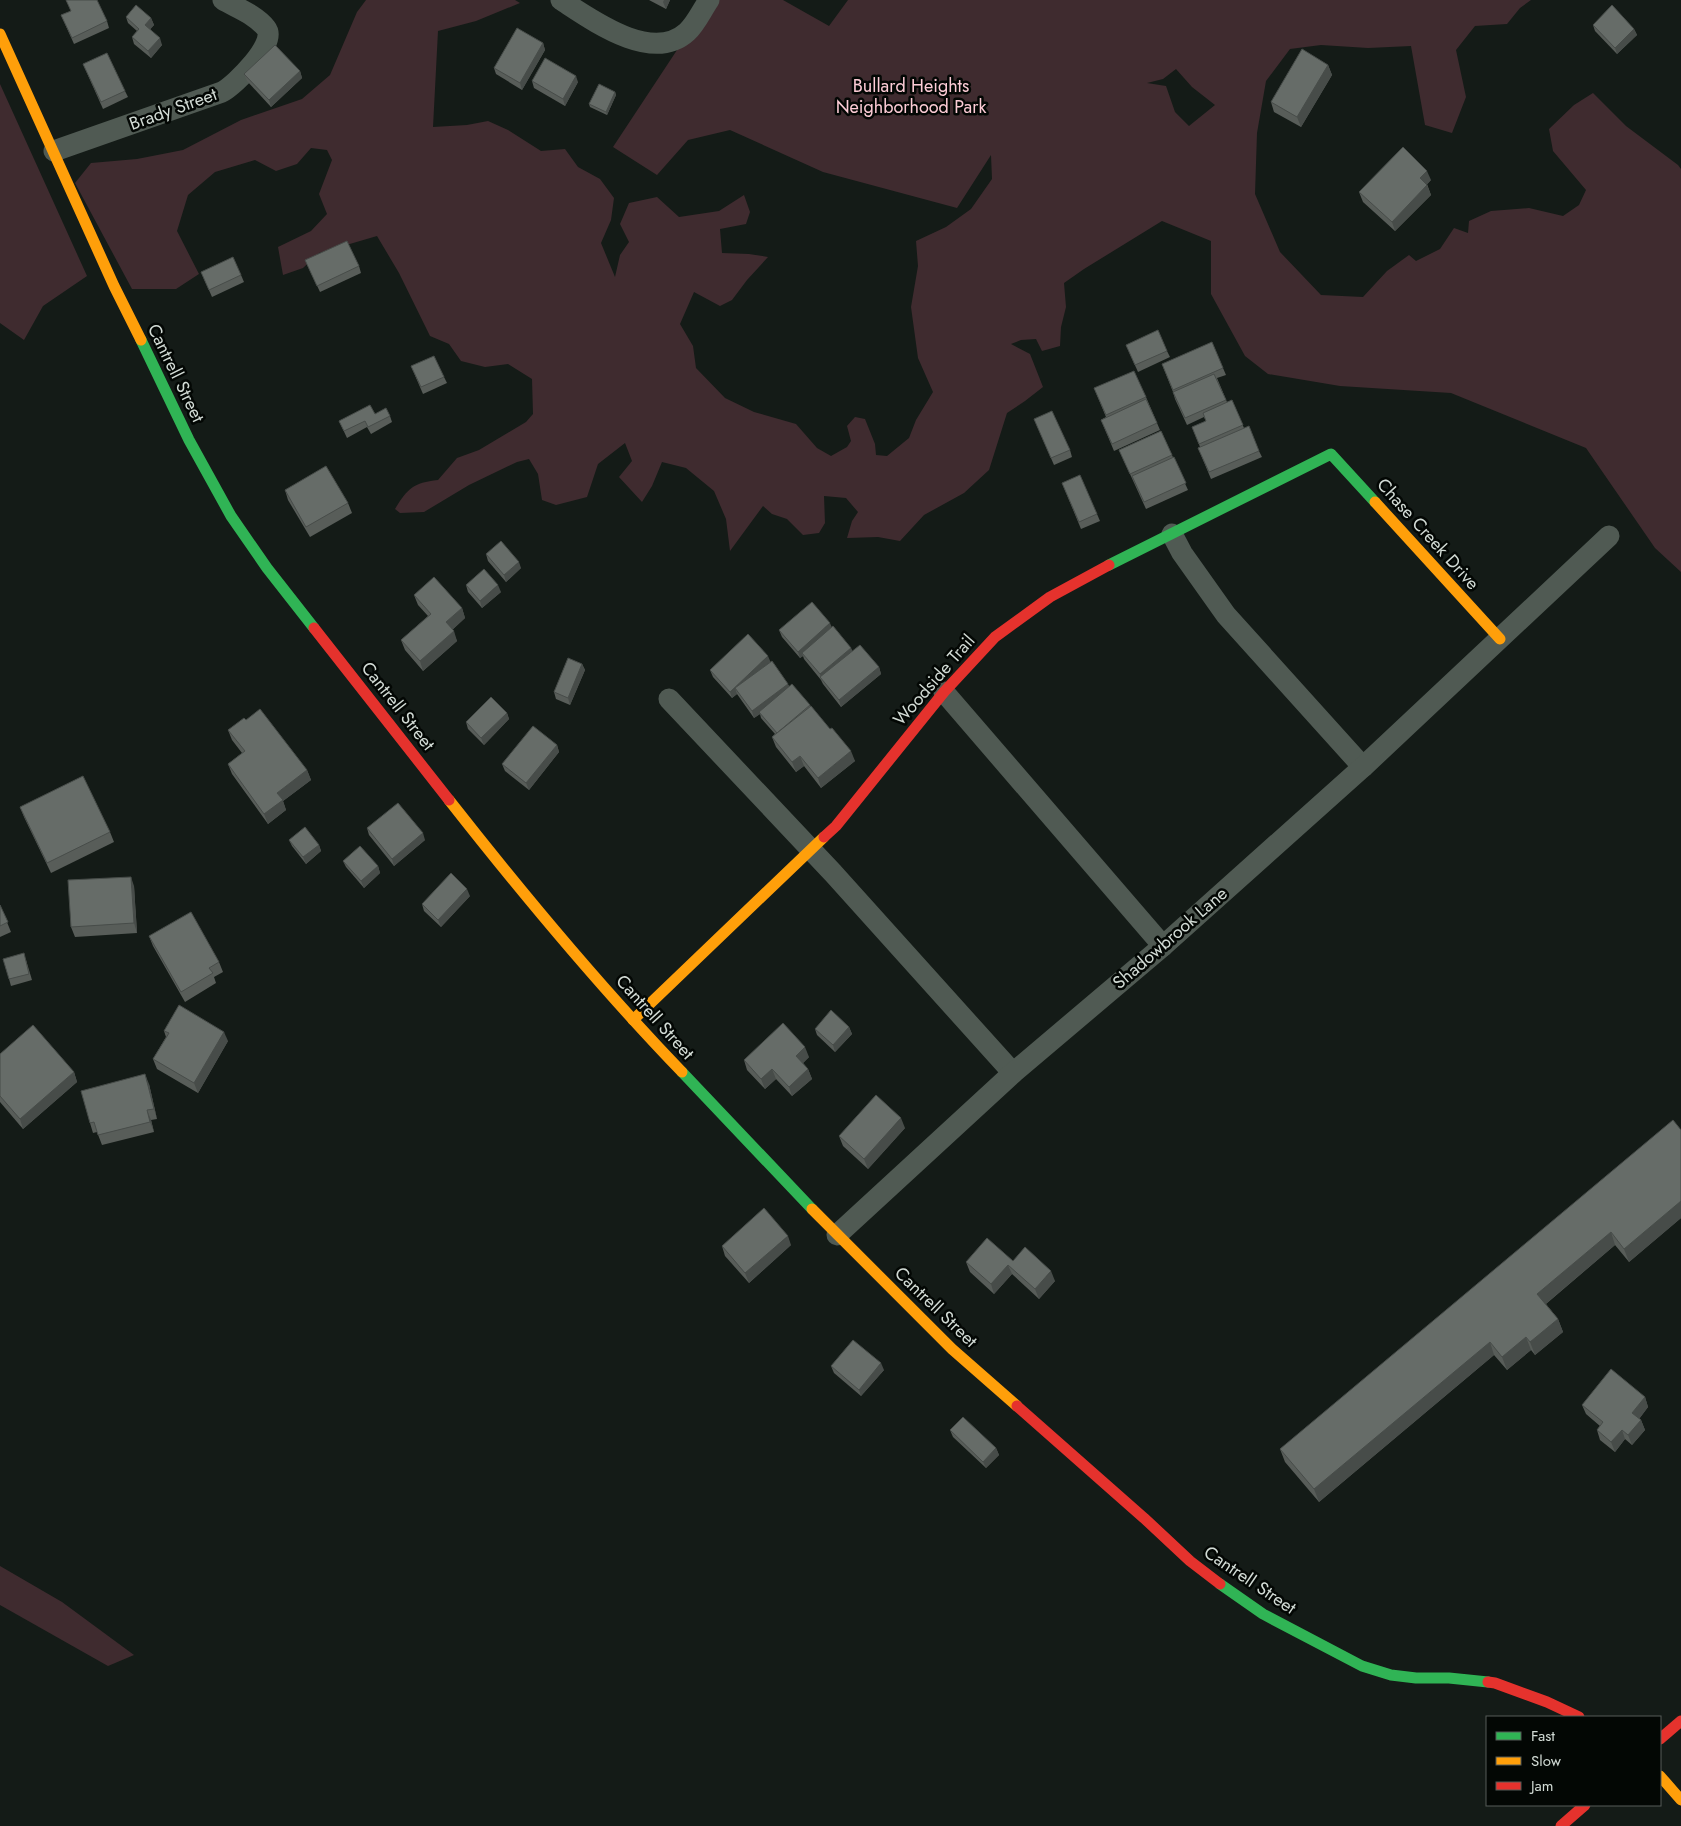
<svg xmlns="http://www.w3.org/2000/svg" width="1681" height="1826" font-family="Jost,sans-serif">
<style>
.green{fill:#3f2b2f;fill-rule:evenodd}
.lines{fill:none;stroke-linecap:round;stroke-linejoin:round}
.street{stroke:#505a53;stroke-width:21}
.fast{stroke:#30b455;stroke-width:11}
.slow{stroke:#ff9f0a;stroke-width:11}
.jam{stroke:#e5322d;stroke-width:11}
.wall{fill:#585d59}
.shaded-wall{fill:#474c49}
.building{fill:#666c68;stroke:#474c49}
.labels{text-anchor:middle;stroke-width:5;stroke-linejoin:round;paint-order:stroke}
.park-label{font-size:18px;fill:#fdccd6;stroke:#030704}
.street-label{font-size:18px;fill:#d2dbd5;stroke:#030704}
</style>
<rect width="100%" height="100%" fill="#141b17"/>
<!-- green -->
<g class="green">
<path d="M366,0h149l5,3 -44,18 -38,10 -5,96 34,-2 21,-4 20,9 33,21 24,-2 13,18 22,12 14,19 -3,22 -10,23 14,34 5,-22 9,-13 -9,-18 9,-21 28,-6 22,20 40,-6 25,-16 6,17 -4,12 -26,5 2,24 27,1 19,3 -21,23 -15,20 -12,6 -26,-14 -14,32 13,22 3,22 29,30 29,14 42,12 21,24 14,8 16,-9 4,-6 -4,-15 8,-9 10,2 10,25 1,11 11,1 22,-18 7,-18 17,-28 -15,-34 -7,-51 7,-41 -2,-25 30,-14 25,-18 21,-30 -1,-24 -34,53 -134,-36 -93,-42 -42,10 -31,35 -44,-28 97,-147h73l46,26 19,-26h683l-11,8 -13,16 -32,2 -19,24 10,47 -14,36 -27,-8 -14,-79 -43,2 -47,-3 -31,4 -24,32 -9,52 -2,61 25,58 41,43 42,2 24,-26 22,-16 7,6 24,-12 14,-21 14,5 1,-12 22,-10 38,-3 34,8 16,-11 7,-15 -33,-39 -4,-22 25,-24 19,-12 33,33 52,39 3,4v403l-26,-24 -69,-100 -135,-55 -111,-7 -72,-12 -23,-18 -34,-62v-53l-49,-20 -78,48 -20,14 2,24 -5,20 -1,19 -18,5 -6,-12 -15,1 -10,4 19,10 13,33 -18,14 -18,12 -18,57 -25,23 -40,22 -24,26 -22,-4 -31,1 5,-17 6,-9 -12,-14 -22,-2 1,27 -6,10 -16,2 -16,-16 -15,-5 -9,-8 -33,45 -4,-32 -12,-28 -28,-23 -24,-6 -10,24 -10,16 -23,-25 13,-16 -7,-18 -27,21 -11,33 -31,8 -14,-5 -4,-26 -9,-15 -12,3 -48,23 -45,27 -24,1 -5,-4c13,-21 18,-26 43,-29l19,-22 22,-8 47,-28 7,-8 -1,-35 -24,-15 -23,3 -24,-6 -12,-17 -19,-8 -31,-63 -22,-37 -58,17 -16,15 -20,7 -5,-28 33,-16 16,-17 -8,-20 13,-34 -5,-10 -16,-2 -14,16 -21,7 -21,-11 -40,12 -27,23 -11,36 22,43 -23,15h-44l-57,-106 16,-20 46,-4 46,-9 58,-30 61,-21 28,-24 27,-63zM1176,69l16,18 23,18 -26,21 -14,-14 -9,-26 -19,-3 16,-4z"/>
<polygon points="0,84 87,276 43,306 24,340 0,323"/>
<polygon points="0,1566 62,1602 134,1655 108,1666 0,1605"/>
</g>
<g class="lines">
<!-- street -->
<g class="street">
<path d="M561,0c31,20 91,64 126,32 9,-8 15,-22 22,-32"/>
<path d="M54,151l168,-59c13,-7 56,-49 44,-64 -10,-13 -29,-20 -43,-28"/>
<polyline points="1172,534 1182,553 1226,615 1363,767"/>
<polyline points="944,692 1163,946"/>
<polyline points="669,699 833,873 1013,1073"/>
<polyline points="837,1235 1013,1073 1163,946 1363,767 1609,536"/>
</g>
<!-- fast -->
<g class="fast">
<polyline points="141,340 189,440 231,516 267,568 314,628"/>
<polyline points="1109,565 1331,454 1375,502"/>
<polyline points="682,1072 812,1209"/>
<polyline points="1220,1584 1263,1614 1362,1666 1391,1675 1416,1678 1449,1678 1488,1682"/>
</g>
<!-- slow -->
<g class="slow">
<polyline points="0,34 114,286 141,340"/>
<polyline points="1375,502 1500,639"/>
<path d="M449,800c73,93 150,186 233,272"/>
<polyline points="633,1020 824,837"/>
<polyline points="812,1209 952,1349 1017,1406"/>
<polyline points="1660,1776 1681,1800"/>
</g>
<!-- jam -->
<g class="jam">
<polyline points="314,628 449,800"/>
<polyline points="824,837 836,826 944,692 995,637 1050,597 1109,565"/>
<polyline points="1017,1406 1144,1518 1190,1561 1220,1584"/>
<polyline points="1488,1682 1495,1683 1547,1702 1579,1717"/>
<polyline points="1660,1739 1681,1721"/>
<polyline points="1561,1826 1585,1805"/>
</g>
</g>
<!-- wall -->
<g class="wall">
<polygon points="66,0 107,21 109,28 74,44 61,15 71,11"/>
<polygon points="649,0 670,0 666,9"/>
<polygon points="126,17 151,18 154,25 150,29 162,45 151,58 134,44 132,37 137,31 128,23"/>
<polygon points="1593,25 1634,29 1637,35 1617,54 1595,31"/>
<polygon points="543,43 545,50 522,90 496,74 494,68"/>
<polygon points="83,64 125,91 128,97 103,109"/>
<polygon points="1328,65 1332,75 1301,127 1274,112 1271,102"/>
<polygon points="300,71 302,78 271,107 247,81 244,74"/>
<polygon points="532,81 578,82 565,106 534,88"/>
<polygon points="615,92 616,95 607,115 590,107 589,104"/>
<polygon points="1431,180 1427,184 1431,195 1395,231 1363,202 1359,192"/>
<polygon points="305,260 359,266 361,273 320,292"/>
<polygon points="201,272 241,275 244,282 212,297"/>
<polygon points="1126,345 1167,351 1170,357 1138,372"/>
<polygon points="1162,364 1223,368 1226,375 1217,378 1227,402 1232,400 1244,428 1259,451 1262,457 1211,479 1201,455 1198,448 1200,447 1192,427 1206,421 1204,417 1187,425 1175,399 1173,392"/>
<polygon points="411,366 444,377 447,383 423,394"/>
<polygon points="1094,388 1146,397 1160,430 1114,451 1101,420 1106,417"/>
<polygon points="375,414 390,416 392,422 371,434 367,427 347,438 339,421"/>
<polygon points="1034,419 1070,450 1072,457 1054,465"/>
<polygon points="1161,431 1188,490 1146,509 1119,450"/>
<polygon points="1062,483 1097,514 1100,521 1081,529"/>
<polygon points="285,490 348,503 352,513 310,537 288,500"/>
<polygon points="486,554 521,568 506,582 488,561"/>
<polygon points="466,585 501,592 482,608 468,592"/>
<polygon points="414,595 462,608 465,618 452,630 457,641 423,671 405,650 401,640 428,616 418,605"/>
<polygon points="832,628 851,648 852,651 879,667 881,674 841,707 823,684 821,680 804,659 803,656 800,658 782,637 779,630"/>
<polygon points="770,662 789,686 810,705 855,761 821,788 804,766 796,772 776,747 772,737 775,734 761,718 760,714 754,718 737,694 732,698 713,677 710,670"/>
<polygon points="582,664 585,670 570,705 556,699 554,692"/>
<polygon points="507,713 509,719 484,745 468,729 466,722"/>
<polygon points="246,720 307,770 311,780 283,801 286,810 268,824 232,774 228,764 242,753 232,740 228,730"/>
<polygon points="557,745 559,752 529,790 505,771 502,764"/>
<polygon points="20,807 110,832 114,842 51,873 24,817"/>
<polygon points="367,828 425,840 394,866 369,835"/>
<polygon points="289,840 319,845 321,851 306,864 292,846"/>
<polygon points="343,861 378,866 380,873 364,888 346,867"/>
<polygon points="134,886 137,933 75,937 71,927"/>
<polygon points="470,896 441,927 424,911 422,904"/>
<polygon points="0,905 11,932 0,937"/>
<polygon points="149,936 219,962 223,972 214,977 216,983 185,1002 153,946"/>
<polygon points="26,960 32,980 11,986 9,979"/>
<polygon points="849,1027 852,1034 835,1052 817,1035 815,1029"/>
<polygon points="164,1031 228,1041 198,1093 157,1069 153,1059 166,1037"/>
<polygon points="0,1054 74,1072 77,1082 23,1129 0,1102"/>
<polygon points="809,1057 803,1063 808,1069 812,1079 792,1096 776,1079 765,1089 747,1070 744,1060"/>
<polygon points="149,1084 157,1119 151,1120 154,1132 102,1145 97,1132 93,1133 90,1123"/>
<polygon points="905,1128 868,1169 843,1146 839,1136"/>
<polygon points="1681,1130 1681,1218 1629,1262 1615,1245 1546,1304 1558,1319 1563,1332 1535,1355 1531,1350 1507,1370 1494,1355 1319,1502 1285,1462 1280,1449"/>
<polygon points="791,1245 749,1283 725,1256 722,1246"/>
<polygon points="1013,1261 1055,1281 1039,1299 1012,1274 994,1294 970,1272 966,1262"/>
<polygon points="831,1366 884,1370 861,1396 834,1373"/>
<polygon points="1645,1397 1648,1407 1639,1419 1641,1420 1645,1430 1632,1445 1625,1439 1615,1452 1600,1440 1597,1430 1600,1426 1586,1414 1582,1405"/>
<polygon points="950,1430 996,1448 999,1455 986,1468 953,1437"/>
</g>
<!-- shaded-wall -->
<g class="shaded-wall">
<polygon points="664,0 670,0 666,9 663,2"/>
<polygon points="151,18 154,25 148,32 145,25"/>
<polygon points="1634,29 1637,35 1617,54 1615,48"/>
<polygon points="160,38 162,45 151,58 148,51"/>
<polygon points="543,43 545,50 522,90 520,83"/>
<polygon points="1328,65 1332,75 1301,127 1297,117"/>
<polygon points="300,71 302,78 271,107 269,100"/>
<polygon points="576,76 578,82 565,106 563,99"/>
<polygon points="615,92 616,95 607,115 606,112"/>
<polygon points="1427,171 1431,180 1424,188 1420,178"/>
<polygon points="1427,185 1431,195 1395,231 1392,222"/>
<polygon points="519,562 521,568 506,582 504,575"/>
<polygon points="498,585 501,592 482,608 480,601"/>
<polygon points="462,608 465,618 450,632 446,622"/>
<polygon points="830,623 833,630 802,653 803,656 800,658 798,652"/>
<polygon points="454,631 457,641 423,671 420,661"/>
<polygon points="851,648 854,655 821,678 820,674"/>
<polygon points="768,656 771,663 735,688 737,694 732,698 730,692"/>
<polygon points="582,664 585,670 570,705 568,698"/>
<polygon points="879,667 881,674 841,707 839,700"/>
<polygon points="788,684 791,690 759,712 760,714 754,718 752,711"/>
<polygon points="507,713 509,719 484,745 481,738"/>
<polygon points="557,745 559,752 529,790 526,783"/>
<polygon points="851,751 855,761 821,788 818,778"/>
<polygon points="800,756 804,766 796,772 792,762"/>
<polygon points="307,770 311,780 283,801 286,810 268,824 264,814 277,793"/>
<polygon points="423,833 425,840 394,866 392,859"/>
<polygon points="319,845 321,851 306,864 303,857"/>
<polygon points="378,866 380,873 364,888 361,881"/>
<polygon points="131,877 134,886 137,933 134,923"/>
<polygon points="467,889 470,896 441,927 438,920"/>
<polygon points="849,1027 852,1034 835,1052 833,1045"/>
<polygon points="224,1032 228,1041 198,1093 194,1083"/>
<polygon points="805,1047 809,1057 800,1066 796,1056"/>
<polygon points="772,1069 776,1079 765,1089 761,1079"/>
<polygon points="808,1069 812,1079 792,1096 789,1087"/>
<polygon points="74,1072 77,1082 23,1129 20,1119"/>
<polygon points="145,1074 149,1084 157,1119 154,1109"/>
<polygon points="147,1110 151,1120 154,1132 150,1122"/>
<polygon points="901,1118 905,1128 868,1169 864,1159"/>
<polygon points="1681,1201 1681,1218 1629,1262 1624,1249"/>
<polygon points="1611,1232 1615,1245 1542,1307 1537,1294"/>
<polygon points="788,1236 791,1245 749,1283 745,1273"/>
<polygon points="1008,1265 1012,1274 994,1294 991,1284"/>
<polygon points="1051,1271 1055,1281 1039,1299 1035,1289"/>
<polygon points="1558,1319 1563,1332 1535,1355 1530,1342"/>
<polygon points="1526,1337 1531,1350 1507,1370 1502,1357"/>
<polygon points="1490,1342 1494,1355 1319,1502 1314,1489"/>
<polygon points="881,1363 884,1370 861,1396 859,1390"/>
<polygon points="1645,1397 1648,1407 1636,1423 1632,1413"/>
<polygon points="1641,1420 1645,1430 1632,1445 1628,1435"/>
<polygon points="1622,1430 1625,1439 1615,1452 1611,1442"/>
<polygon points="996,1448 999,1455 986,1468 983,1462"/>
</g>
<!-- building -->
<g class="building">
<polygon points="66,0 97,0 107,21 72,38 61,15 71,11"/>
<polygon points="136,5 151,18 145,25 160,38 148,51 132,37 139,29 126,17"/>
<polygon points="1612,5 1634,29 1615,48 1593,25"/>
<polygon points="517,28 543,43 520,83 494,68"/>
<polygon points="275,45 300,71 269,100 244,74"/>
<polygon points="1302,49 1328,65 1297,117 1271,102"/>
<polygon points="107,53 125,91 101,102 83,64"/>
<polygon points="545,58 576,76 563,99 532,81"/>
<polygon points="599,84 615,92 606,112 589,104"/>
<polygon points="1403,147 1427,171 1420,178 1427,185 1392,222 1359,192"/>
<polygon points="347,241 359,266 317,286 305,260"/>
<polygon points="233,257 241,275 209,290 201,272"/>
<polygon points="1158,330 1167,351 1135,365 1126,345"/>
<polygon points="1212,342 1223,368 1173,390 1162,364"/>
<polygon points="434,356 444,377 421,387 411,366"/>
<polygon points="1134,371 1146,397 1106,415 1094,388"/>
<polygon points="1214,374 1226,400 1185,418 1173,392"/>
<polygon points="1146,399 1157,423 1112,444 1101,420"/>
<polygon points="1232,400 1243,425 1199,444 1192,427 1206,421 1203,413"/>
<polygon points="370,405 375,414 386,408 390,416 368,427 365,421 344,431 339,421"/>
<polygon points="1052,411 1070,450 1051,458 1034,419"/>
<polygon points="1249,426 1259,451 1209,472 1198,448"/>
<polygon points="1161,431 1172,455 1130,474 1119,450"/>
<polygon points="1174,457 1186,483 1144,502 1132,476"/>
<polygon points="326,466 348,503 306,527 285,490"/>
<polygon points="1080,475 1097,514 1079,522 1062,483"/>
<polygon points="501,541 519,562 504,575 486,554"/>
<polygon points="484,569 498,585 480,601 466,585"/>
<polygon points="434,577 462,608 446,622 454,631 420,661 401,640 431,614 414,595"/>
<polygon points="812,602 830,623 798,652 779,630"/>
<polygon points="833,626 851,648 820,674 802,653"/>
<polygon points="748,634 768,656 730,692 710,670"/>
<polygon points="860,645 879,667 839,700 820,677"/>
<polygon points="568,658 582,664 568,698 554,692"/>
<polygon points="772,661 788,684 752,711 735,688"/>
<polygon points="792,684 810,705 777,733 759,712"/>
<polygon points="491,697 507,713 481,738 466,722"/>
<polygon points="811,706 830,729 832,728 851,751 818,778 800,756 792,762 772,737"/>
<polygon points="260,709 307,770 277,793 283,800 264,814 228,764 245,751 228,730 244,718 246,720"/>
<polygon points="533,726 557,745 526,783 502,764"/>
<polygon points="83,776 110,832 47,863 20,807"/>
<polygon points="398,803 423,833 392,859 367,828"/>
<polygon points="305,827 319,845 303,857 289,840"/>
<polygon points="360,846 378,866 361,881 343,861"/>
<polygon points="451,873 467,889 438,920 422,904"/>
<polygon points="131,877 134,923 71,927 68,880"/>
<polygon points="0,905 8,922 0,926"/>
<polygon points="191,912 219,962 209,968 213,973 181,992 149,936"/>
<polygon points="24,953 29,974 9,979 3,959"/>
<polygon points="179,1005 224,1032 194,1083 153,1059 169,1033 164,1031"/>
<polygon points="831,1010 849,1027 833,1045 815,1029"/>
<polygon points="783,1023 805,1047 796,1056 808,1069 789,1087 772,1069 761,1079 744,1060"/>
<polygon points="33,1025 74,1072 20,1119 0,1096 0,1054"/>
<polygon points="145,1074 154,1109 147,1110 150,1122 98,1135 94,1122 90,1123 81,1091"/>
<polygon points="876,1095 901,1118 864,1159 839,1136"/>
<polygon points="1673,1120 1681,1130 1681,1201 1624,1249 1611,1232 1537,1294 1558,1319 1530,1342 1526,1337 1502,1357 1490,1342 1314,1489 1280,1449"/>
<polygon points="764,1208 788,1236 745,1273 722,1246"/>
<polygon points="987,1238 1013,1261 1025,1247 1051,1271 1035,1289 1008,1265 991,1284 966,1262"/>
<polygon points="853,1340 881,1363 859,1390 831,1366"/>
<polygon points="1611,1369 1645,1397 1632,1413 1641,1420 1628,1435 1622,1430 1611,1442 1597,1430 1603,1422 1582,1405"/>
<polygon points="963,1417 996,1448 983,1462 950,1430"/>
</g>
<g class="labels">
<!-- park labels -->
<g class="park-label">
<text x="911" y="92">Bullard Heights<tspan x="911" dy="21">Neighborhood Park</tspan></text>
</g>
<!-- street labels -->
<g class="street-label">
<text transform="translate(173 109) rotate(-20)" y="6">Brady Street</text>
<text transform="translate(176 373) rotate(64)" y="6">Cantrell Street</text>
<text transform="translate(1428 534) rotate(48)" y="6">Chase Creek Drive</text>
<text transform="translate(934 680) rotate(-49)" y="6">Woodside Trail</text>
<text transform="translate(398 706) rotate(52)" y="6">Cantrell Street</text>
<text transform="translate(1170 938) rotate(-41)" y="6">Shadowbrook Lane</text>
<text transform="translate(655 1017) rotate(48)" y="6">Cantrell Street</text>
<text transform="translate(936 1307) rotate(44)" y="6">Cantrell Street</text>
<text transform="translate(1250 1580) rotate(34)" y="6">Cantrell Street</text>
</g>
</g>
<!-- legend -->
<rect x="1486" y="1716" width="175" height="90" fill="#030704" stroke="#565c58"/>
<rect x="1496" y="1732" width="25" height="8" fill="#30b455" stroke="#565c58"/>
<text x="1531" y="1741" font-size="15" fill="#d2dbd5">Fast</text>
<rect x="1496" y="1757" width="25" height="8" fill="#ff9f0a" stroke="#565c58"/>
<text x="1531" y="1766" font-size="15" fill="#d2dbd5">Slow</text>
<rect x="1496" y="1782" width="25" height="8" fill="#e5322d" stroke="#565c58"/>
<text x="1531" y="1791" font-size="15" fill="#d2dbd5">Jam</text>
</svg>
